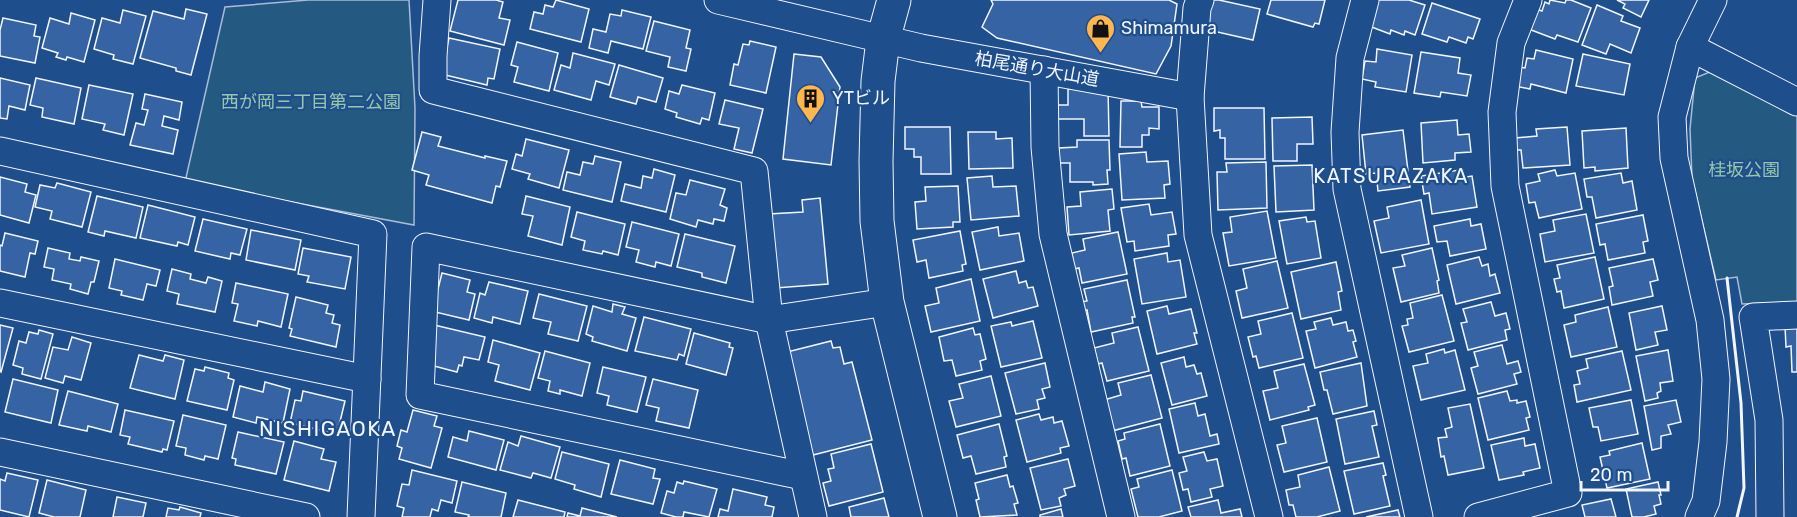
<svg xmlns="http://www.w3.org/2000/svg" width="1797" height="517" font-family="Rubik,'Noto Sans JP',sans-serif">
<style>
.green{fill:#245a82;stroke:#a8bbd7;stroke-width:1.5}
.building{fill:#3563a3;stroke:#f2f6ff;stroke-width:1.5}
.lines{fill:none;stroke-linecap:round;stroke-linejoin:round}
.minor-casing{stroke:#f2f6ff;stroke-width:29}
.tertiary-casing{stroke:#f2f6ff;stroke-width:35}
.minor{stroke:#1f4e8c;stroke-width:27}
.tertiary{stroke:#1f4e8c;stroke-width:33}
.wall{stroke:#f2f6ff;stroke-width:3}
.labels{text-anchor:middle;stroke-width:4.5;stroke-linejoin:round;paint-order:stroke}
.poi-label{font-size:18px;fill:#f2f6ff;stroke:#1f4e8c;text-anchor:start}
.street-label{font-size:18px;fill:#f2f6ff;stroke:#1f4e8c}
.park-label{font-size:18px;fill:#97c8a6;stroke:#1f4e8c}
.neighbourhood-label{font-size:20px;letter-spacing:1.5px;fill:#f2f6ff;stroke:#1f4e8c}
.quarter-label{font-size:21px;letter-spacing:1.5px;fill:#f2f6ff;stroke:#1f4e8c}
</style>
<rect width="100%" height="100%" fill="#1f4e8c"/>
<!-- green -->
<g class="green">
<polygon points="308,0 409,0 415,108 414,225 185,182 225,7"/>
<polygon points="1712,71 1797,115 1797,302 1742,304 1737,277 1716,280 1692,178 1690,129 1695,78"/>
</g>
<!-- building -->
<g class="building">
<polygon points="458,0 496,0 503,2 499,18 510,20 504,45 450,31"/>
<polygon points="556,0 589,9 581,42 530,29 534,12 543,14 545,5 553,7"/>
<polygon points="991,0 1169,0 1177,4 1171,46 1156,74 997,38 982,27 993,4"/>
<polygon points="1211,0 1219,0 1260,9 1253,40 1204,29"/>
<polygon points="1271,0 1325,0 1319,24 1315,23 1313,27 1267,14"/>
<polygon points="1377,0 1409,0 1425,5 1415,35 1405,31 1404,35 1391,30 1390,34 1369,26"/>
<polygon points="1550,0 1565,3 1566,0 1571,0 1591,8 1578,42 1557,35 1555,39 1526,28 1533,8 1542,11 1545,2 1549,4"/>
<polygon points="1617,0 1649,0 1641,17 1623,8 1625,4"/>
<polygon points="1432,3 1480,19 1473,39 1468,37 1466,43 1449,37 1447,42 1422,34"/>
<polygon points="1597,5 1623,16 1621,21 1640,28 1631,53 1610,44 1606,54 1582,45"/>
<polygon points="186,9 207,14 191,75 176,71 176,68 140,58 153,11 184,19"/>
<polygon points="123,10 146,16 133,64 113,59 114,55 94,49 102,18 120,23"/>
<polygon points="622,10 651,17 643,49 611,41 608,53 589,48 593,29 606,32 610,14 621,16"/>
<polygon points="71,13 95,20 84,62 67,57 66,60 56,57 58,53 42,48 50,18 69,24"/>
<polygon points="3,18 36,25 34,36 40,37 35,63 0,56 0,30"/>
<polygon points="654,21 690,30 686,48 691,49 686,71 668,67 670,57 646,51"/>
<polygon points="449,38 500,49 494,79 488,78 487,85 441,74"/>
<polygon points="750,41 776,47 766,93 730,85 734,64 738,65 743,44 749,45"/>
<polygon points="517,42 558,53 549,91 514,82 518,67 511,65"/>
<polygon points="1377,49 1412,55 1406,92 1375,87 1376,82 1362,79 1365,61 1376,62"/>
<polygon points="1536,50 1573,59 1566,93 1531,84 1530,89 1515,86 1519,67 1525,68 1527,58 1534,59"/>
<polygon points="1421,52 1460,58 1458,73 1471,75 1467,96 1441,92 1440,97 1414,93"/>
<polygon points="573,53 615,64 609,85 596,81 591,100 554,90 561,65 570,68"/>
<polygon points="794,54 821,57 840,87 831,165 783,159"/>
<polygon points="1583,54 1630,64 1624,95 1576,86"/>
<polygon points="619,65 663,78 656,102 638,97 636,104 610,97"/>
<polygon points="0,78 30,85 25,110 9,106 7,119 0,118"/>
<polygon points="36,78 81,88 74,124 42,117 43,108 30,105"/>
<polygon points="89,85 133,94 124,135 103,130 105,124 82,119"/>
<polygon points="682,85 715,93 709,120 702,118 700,124 676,117 677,113 665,109 669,91 679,94"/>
<polygon points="1068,89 1108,89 1109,136 1084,136 1084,119 1058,119 1058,105 1068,105"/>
<polygon points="145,94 182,102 179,120 164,116 162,126 178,130 173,154 130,145 136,123 144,125 148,110 142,109"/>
<polygon points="725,100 763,109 752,153 734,149 739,128 719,124"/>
<polygon points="1121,101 1141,101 1142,107 1159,107 1159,129 1149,128 1149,135 1142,135 1142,147 1120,147"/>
<polygon points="1214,108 1264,108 1265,159 1225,159 1225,138 1220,138 1220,130 1214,131"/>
<polygon points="1312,117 1313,144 1297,144 1297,161 1273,161 1272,118"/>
<polygon points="1457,120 1458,135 1469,134 1471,152 1455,153 1455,160 1423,163 1421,123"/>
<polygon points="905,127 950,127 951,174 921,174 921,157 914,157 914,149 905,149"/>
<polygon points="1567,127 1570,165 1523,168 1521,150 1515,150 1515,138 1537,136 1536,129"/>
<polygon points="1626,128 1628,168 1595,171 1595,167 1584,168 1582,131"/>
<polygon points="1403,130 1410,187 1378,191 1376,173 1366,174 1362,135"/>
<polygon points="422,132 441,137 438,146 485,158 485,156 507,161 500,187 496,186 492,203 426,185 429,175 412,170"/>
<polygon points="968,132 996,132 996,139 1012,138 1013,168 969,169"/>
<polygon points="526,139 569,150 559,188 528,179 530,174 512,169 516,154 522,156"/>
<polygon points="1077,140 1109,140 1110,170 1107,170 1108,184 1093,185 1093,182 1070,182 1070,163 1059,163 1059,148 1077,147"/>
<polygon points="1146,152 1147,162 1168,161 1170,184 1164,185 1165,198 1122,200 1119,154"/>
<polygon points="595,156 621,162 612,202 563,190 567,172 580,175 583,162 593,164"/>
<polygon points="1266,162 1267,208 1218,210 1217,172 1227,172 1226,163"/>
<polygon points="1312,165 1314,210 1276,212 1274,166"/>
<polygon points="654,169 675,175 666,212 621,201 625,184 641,188 643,176 652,178"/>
<polygon points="1459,170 1460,178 1472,176 1477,207 1432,214 1429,193 1424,194 1421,176"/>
<polygon points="1555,170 1557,176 1575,173 1582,209 1539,218 1535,202 1529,203 1526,184 1540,181 1538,174"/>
<polygon points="1621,173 1623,183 1632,181 1637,210 1596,218 1592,197 1587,197 1584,179"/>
<polygon points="992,176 993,187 1016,186 1019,216 971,220 967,178"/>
<polygon points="0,177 27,184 25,192 36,195 29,223 0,215"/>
<polygon points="690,180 725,189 720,205 727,208 724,221 714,219 713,224 698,220 696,227 670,219 676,193 686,195"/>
<polygon points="57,183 91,192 82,227 50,219 52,211 35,207 40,185 55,188"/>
<polygon points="958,186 960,222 953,222 953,227 917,229 915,202 926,201 925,187"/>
<polygon points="1112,189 1114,209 1108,210 1110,231 1069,235 1067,207 1081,206 1080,192"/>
<polygon points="97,196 143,207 136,238 105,231 104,236 88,232"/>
<polygon points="526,196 570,207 562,245 528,236 533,216 522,214"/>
<polygon points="820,198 828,284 775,288 769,214 803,212 802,200"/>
<polygon points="1421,200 1429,244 1381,253 1374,221 1389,218 1387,207"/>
<polygon points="1149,204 1151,215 1172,212 1176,234 1168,235 1169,246 1135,251 1134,241 1127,242 1121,208"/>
<polygon points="148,205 195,217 188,245 178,242 177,246 140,238"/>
<polygon points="1267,211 1276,258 1229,266 1223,233 1232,232 1230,217"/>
<polygon points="577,212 625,224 618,255 603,251 602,254 583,250 585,241 571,237"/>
<polygon points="1586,214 1594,253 1545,262 1540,234 1555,231 1553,220"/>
<polygon points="1643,215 1648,241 1643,242 1645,253 1608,260 1605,244 1600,245 1596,224"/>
<polygon points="1306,217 1307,222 1315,221 1321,258 1287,264 1279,221"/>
<polygon points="203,219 247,229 240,255 231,253 230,259 195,251"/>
<polygon points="1470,219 1471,226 1481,224 1486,249 1450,256 1447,241 1437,242 1434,226"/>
<polygon points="632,222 679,234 671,266 656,262 655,267 636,262 639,250 626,247"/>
<polygon points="998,227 999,236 1019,233 1024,261 980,270 972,232"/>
<polygon points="251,230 301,240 295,270 246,260"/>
<polygon points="960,231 966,264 962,265 963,271 929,278 926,260 917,262 913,240"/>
<polygon points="1118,232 1127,274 1082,283 1079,268 1074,269 1072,253 1085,250 1083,239"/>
<polygon points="5,233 38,241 35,254 30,253 25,277 0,271 0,245 2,246"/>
<polygon points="685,234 735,246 726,283 702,277 702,273 677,267"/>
<polygon points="48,248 70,253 69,259 80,261 81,257 99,261 94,282 91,282 88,294 70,289 71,284 52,280 54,269 44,267"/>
<polygon points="303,248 351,257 345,289 307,282 309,276 298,274"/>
<polygon points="1432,248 1439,280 1437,281 1439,293 1401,302 1393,268 1405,266 1402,255"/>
<polygon points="1167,253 1168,262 1180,260 1186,297 1142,304 1134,259"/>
<polygon points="1479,257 1482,266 1488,264 1490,276 1495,274 1500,293 1456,304 1447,265"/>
<polygon points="1595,257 1604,299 1564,308 1561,291 1557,292 1554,279 1560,278 1557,265"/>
<polygon points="115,259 160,270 156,286 147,284 143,300 121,295 122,291 109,288"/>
<polygon points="1653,259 1658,280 1650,282 1653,296 1612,305 1609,287 1613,286 1609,268"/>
<polygon points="1277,261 1288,308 1242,318 1236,291 1247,288 1243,269"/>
<polygon points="1336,262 1342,291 1338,292 1341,310 1301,319 1291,272"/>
<polygon points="172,269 191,274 190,279 206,283 208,277 222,281 215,312 177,304 179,294 167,291"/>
<polygon points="1016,271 1019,283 1026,281 1028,288 1033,287 1038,306 993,318 983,279"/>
<polygon points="442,273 470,280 467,292 475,294 469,320 435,312 431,287 438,289"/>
<polygon points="971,279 980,321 931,332 925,306 939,303 936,288"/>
<polygon points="1127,280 1135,317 1132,317 1133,323 1091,332 1087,310 1083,311 1081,302 1087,301 1084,289"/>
<polygon points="489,282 528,291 520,324 493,317 492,323 474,318 480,293 485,295"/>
<polygon points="236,283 288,294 281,327 258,321 257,326 234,321 238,304 232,303"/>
<polygon points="539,294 587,306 578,341 548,334 551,322 533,318"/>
<polygon points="1442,295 1454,341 1409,352 1402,326 1408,325 1407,319 1413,318 1410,303"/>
<polygon points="296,297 328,305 326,313 334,315 332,323 340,325 336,347 290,336 292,329 289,328"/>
<polygon points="1491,302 1495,316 1506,313 1510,329 1505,330 1507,340 1468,350 1461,323 1467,322 1463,309"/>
<polygon points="613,304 625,307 622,314 636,318 627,351 592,341 593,337 586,334 593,306 612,312"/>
<polygon points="1167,306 1169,314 1191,309 1197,333 1194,333 1197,344 1157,354 1147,311"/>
<polygon points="1662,306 1667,330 1655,332 1658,345 1636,350 1629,313"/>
<polygon points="1608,307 1617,347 1571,357 1564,325 1576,322 1575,315"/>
<polygon points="1292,313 1303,358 1259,368 1256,356 1253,357 1248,337 1261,334 1258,321"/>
<polygon points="644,317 691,329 684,356 679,354 677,360 635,351"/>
<polygon points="1331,318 1333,325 1346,322 1348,331 1353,330 1356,341 1353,342 1357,357 1315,368 1306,331 1316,329 1314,322"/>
<polygon points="1033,321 1042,358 1001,367 991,326 1011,322 1012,326"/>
<polygon points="430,324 485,337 479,360 464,357 462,366 459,365 457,372 430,365"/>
<polygon points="0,325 13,328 1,372 0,371"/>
<polygon points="1797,325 1797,372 1792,372 1791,346 1786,347 1785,326"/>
<polygon points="1138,327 1149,371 1107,381 1102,363 1098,364 1094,348 1114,343 1112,333"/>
<polygon points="973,328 975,335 980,334 986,359 980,361 982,370 956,376 952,360 944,361 939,337"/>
<polygon points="39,330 53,334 41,379 22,374 23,368 13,365 19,341 26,343 29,332 38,334"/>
<polygon points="694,333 730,343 729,347 733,348 726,375 686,364"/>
<polygon points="72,337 91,343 81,380 65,376 63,383 45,378 53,347 68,350"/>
<polygon points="493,340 540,353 530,390 495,381 499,365 488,362"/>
<polygon points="831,341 833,348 840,347 844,364 852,362 872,440 813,455 787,352"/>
<polygon points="1502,345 1507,364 1518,361 1521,372 1514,374 1517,384 1478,394 1471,368 1478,366 1474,352"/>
<polygon points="1444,349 1445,353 1455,350 1465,390 1421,400 1413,366 1428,363 1426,354"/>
<polygon points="1668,350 1673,381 1660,383 1661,391 1657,393 1658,398 1645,401 1636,356"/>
<polygon points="545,351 590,363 582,396 560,390 560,394 548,391 550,381 538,378"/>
<polygon points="1622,351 1631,390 1577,402 1574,385 1580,384 1577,371 1588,368 1586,359"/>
<polygon points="139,355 163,361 165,355 184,360 175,399 130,388"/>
<polygon points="1184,357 1186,367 1194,365 1197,374 1201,373 1207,396 1172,405 1161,363"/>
<polygon points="1045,363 1050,387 1042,389 1045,398 1037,400 1039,409 1016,414 1005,373"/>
<polygon points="1361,363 1367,406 1333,414 1327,390 1324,390 1320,372"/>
<polygon points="1304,364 1315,405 1308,407 1309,410 1270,420 1263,391 1278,388 1274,371"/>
<polygon points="205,367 229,373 228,378 234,380 227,410 187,401 195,369 204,371"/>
<polygon points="603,367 646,377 637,412 607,405 609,396 597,393"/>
<polygon points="1151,375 1162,418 1112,431 1104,400 1121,395 1118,383"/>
<polygon points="991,376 1001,416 956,427 949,401 963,398 959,384"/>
<polygon points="13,379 58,390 51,423 5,412"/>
<polygon points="653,379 698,390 689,428 656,421 659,408 646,405"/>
<polygon points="265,382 290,389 283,423 257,417 256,423 233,417 240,386 263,392"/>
<polygon points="68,391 118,404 111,432 88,426 87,431 59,425"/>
<polygon points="303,391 345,401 337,434 290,423 295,400 301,401"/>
<polygon points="1507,391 1510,401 1517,400 1517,403 1526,401 1530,417 1526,418 1529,430 1488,440 1478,398"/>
<polygon points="1631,400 1638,434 1601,441 1598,427 1593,427 1589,408"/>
<polygon points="1676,400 1681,422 1668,425 1671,434 1661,436 1661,448 1652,450 1644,406"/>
<polygon points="1195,403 1198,416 1205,414 1210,436 1217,434 1219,444 1179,453 1169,409"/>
<polygon points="1470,404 1484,468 1448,475 1444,456 1441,457 1438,438 1447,437 1445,429 1452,427 1448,408"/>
<polygon points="125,410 174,421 167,450 163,449 162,452 128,444 130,437 120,435"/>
<polygon points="413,410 437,416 434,426 442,428 431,468 399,459 402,448 397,446 401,430 407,432"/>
<polygon points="1374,411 1377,425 1372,426 1379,457 1345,464 1336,419"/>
<polygon points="1039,414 1041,420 1053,417 1054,423 1062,421 1069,446 1060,448 1061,453 1027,462 1016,420"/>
<polygon points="183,415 226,425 218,459 205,456 204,460 185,455 186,448 176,446"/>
<polygon points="1317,418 1327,462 1284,472 1277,445 1286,443 1282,426"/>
<polygon points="999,424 1007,456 1004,457 1006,467 976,474 971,456 963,458 957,435"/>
<polygon points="1160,424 1170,466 1130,476 1126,458 1122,459 1118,441 1125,439 1124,433"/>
<polygon points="469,431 504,440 496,470 448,457 453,437 467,441"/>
<polygon points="238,432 284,442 276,474 235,465 236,459 232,458"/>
<polygon points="521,436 560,447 551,478 533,473 531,478 500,470 508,442 518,446"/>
<polygon points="1524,438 1525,446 1535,444 1540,468 1523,472 1524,475 1499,480 1491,445"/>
<polygon points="294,441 324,449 321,459 336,462 329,491 284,480"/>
<polygon points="1642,443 1650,479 1607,488 1600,457 1610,455 1609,451"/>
<polygon points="871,444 883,492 829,506 823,483 831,481 828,469 834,468 831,454"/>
<polygon points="562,452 609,464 601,497 574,489 575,485 555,479"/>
<polygon points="1204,452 1207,461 1217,459 1223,486 1210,489 1212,497 1191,502 1188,489 1183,490 1179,473 1187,471 1183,457"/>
<polygon points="1068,459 1075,486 1064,489 1066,495 1059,498 1061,506 1041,510 1030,468"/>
<polygon points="620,460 655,469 653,478 660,479 653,504 611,494"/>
<polygon points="1383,463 1386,475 1383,476 1390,506 1354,514 1344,471"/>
<polygon points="1329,467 1340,511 1317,517 1296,517 1293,505 1289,505 1286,490 1300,487 1298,475"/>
<polygon points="412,470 457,481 452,503 441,500 438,511 432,509 430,517 402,517 404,508 397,506 402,484 409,485"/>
<polygon points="1172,470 1182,511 1159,517 1138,517 1131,489 1139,487 1137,479"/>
<polygon points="7,473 38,480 29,517 0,510 0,479 5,481"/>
<polygon points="1007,475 1010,487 1013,486 1018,503 1014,504 1017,515 980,517 976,500 979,499 975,483"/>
<polygon points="47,480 86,490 80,517 54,517 39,513"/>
<polygon points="684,481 717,489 709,517 684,512 683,517 676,517 661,513 667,491 674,493 677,482 683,484"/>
<polygon points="462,482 506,493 501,517 468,517 469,515 455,512"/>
<polygon points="1658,482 1661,495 1659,495 1661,504 1654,506 1656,514 1644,517 1632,517 1626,489"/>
<polygon points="733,489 767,497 765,505 774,507 772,517 718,517 720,509 728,511"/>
<polygon points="117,497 146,503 143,517 113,517"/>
<polygon points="884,498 889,517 851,517 849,507"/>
<polygon points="1611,499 1616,517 1585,517 1582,505"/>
<polygon points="518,500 565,512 564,517 513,517"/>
<polygon points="1218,500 1221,513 1240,509 1242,517 1191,517 1188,507"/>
<polygon points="180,507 201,513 200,517 166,517 168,508 179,510"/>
<polygon points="582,508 617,517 567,517 568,513 580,516"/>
<polygon points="1061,509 1063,517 1040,517 1040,515"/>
<polygon points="1398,510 1400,517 1366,517"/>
</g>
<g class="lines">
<defs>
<g id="minor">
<polyline points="437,0 433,56 433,90 754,171 769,320 813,517"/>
<polyline points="718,0 921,48 1190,97"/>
<polyline points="1200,0 1197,8 1190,97 1198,235 1269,517"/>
<polyline points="1365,0 1350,58 1345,132 1347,189 1419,517"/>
<polyline points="1690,47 1797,102"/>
<polyline points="1044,70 1045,147 1053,234 1121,517"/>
<polyline points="0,151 373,234 361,517"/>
<polyline points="0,303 367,379"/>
<polyline points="0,452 306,517"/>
<polyline points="803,476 420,395 426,247 769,320 887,302"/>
<polyline points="1478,517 1568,493 1505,186 1502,112 1511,43 1528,0"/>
<polyline points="1699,517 1706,501 1713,442 1716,379 1710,320 1674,158 1672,117 1690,47 1713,0"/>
<polyline points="1770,517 1769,420 1753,317 1797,315"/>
</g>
<polyline id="tertiary" points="894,0 883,40 878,81 876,161 877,221 887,302 940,517"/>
</defs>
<!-- minor casing -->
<use href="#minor" class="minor-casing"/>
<!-- tertiary casing -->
<use href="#tertiary" class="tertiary-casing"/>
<!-- minor -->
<use href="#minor" class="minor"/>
<!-- tertiary -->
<use href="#tertiary" class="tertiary"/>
<!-- wall -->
<polyline class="wall" points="1727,278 1741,403 1744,488 1737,517"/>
</g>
<!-- icons -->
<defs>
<symbol id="shop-pin" viewBox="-11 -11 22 30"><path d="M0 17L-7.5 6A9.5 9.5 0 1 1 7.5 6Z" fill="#ffb74d" stroke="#1f4e8c"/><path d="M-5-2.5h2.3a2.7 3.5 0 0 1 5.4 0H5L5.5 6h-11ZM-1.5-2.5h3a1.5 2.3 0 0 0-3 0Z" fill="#111"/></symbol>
<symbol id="building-pin" viewBox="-11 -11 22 30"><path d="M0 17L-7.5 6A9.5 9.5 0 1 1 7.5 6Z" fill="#ffb74d" stroke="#1f4e8c"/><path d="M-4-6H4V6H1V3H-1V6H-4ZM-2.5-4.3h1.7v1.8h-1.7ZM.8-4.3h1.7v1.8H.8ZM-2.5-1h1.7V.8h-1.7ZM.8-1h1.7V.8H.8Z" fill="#111"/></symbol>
</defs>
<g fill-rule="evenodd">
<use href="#shop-pin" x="1084" y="12" width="33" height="45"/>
<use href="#building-pin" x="794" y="82" width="33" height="45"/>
</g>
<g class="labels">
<!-- poi labels -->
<g class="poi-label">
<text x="1121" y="34">Shimamura</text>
<text x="832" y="104">YTビル</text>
</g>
<!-- street labels -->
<g class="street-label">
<text transform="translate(1037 69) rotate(10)" y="6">柏尾通り大山道</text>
</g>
<!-- park labels -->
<g class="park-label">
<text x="311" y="108">西が岡三丁目第二公園</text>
<text x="1744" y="176">桂坂公園</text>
</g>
<!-- neighbourhood labels -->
<g class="neighbourhood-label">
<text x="1391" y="183">KATSURAZAKA</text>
</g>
<!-- quarter labels -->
<g class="quarter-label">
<text x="328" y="436">NISHIGAOKA</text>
</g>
</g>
<!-- scale -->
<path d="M1581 481v9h87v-9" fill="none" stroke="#f2f6ff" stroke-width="3"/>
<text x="1590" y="481" font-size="18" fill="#f2f6ff" stroke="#1f4e8c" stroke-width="4.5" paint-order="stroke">20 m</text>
</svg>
